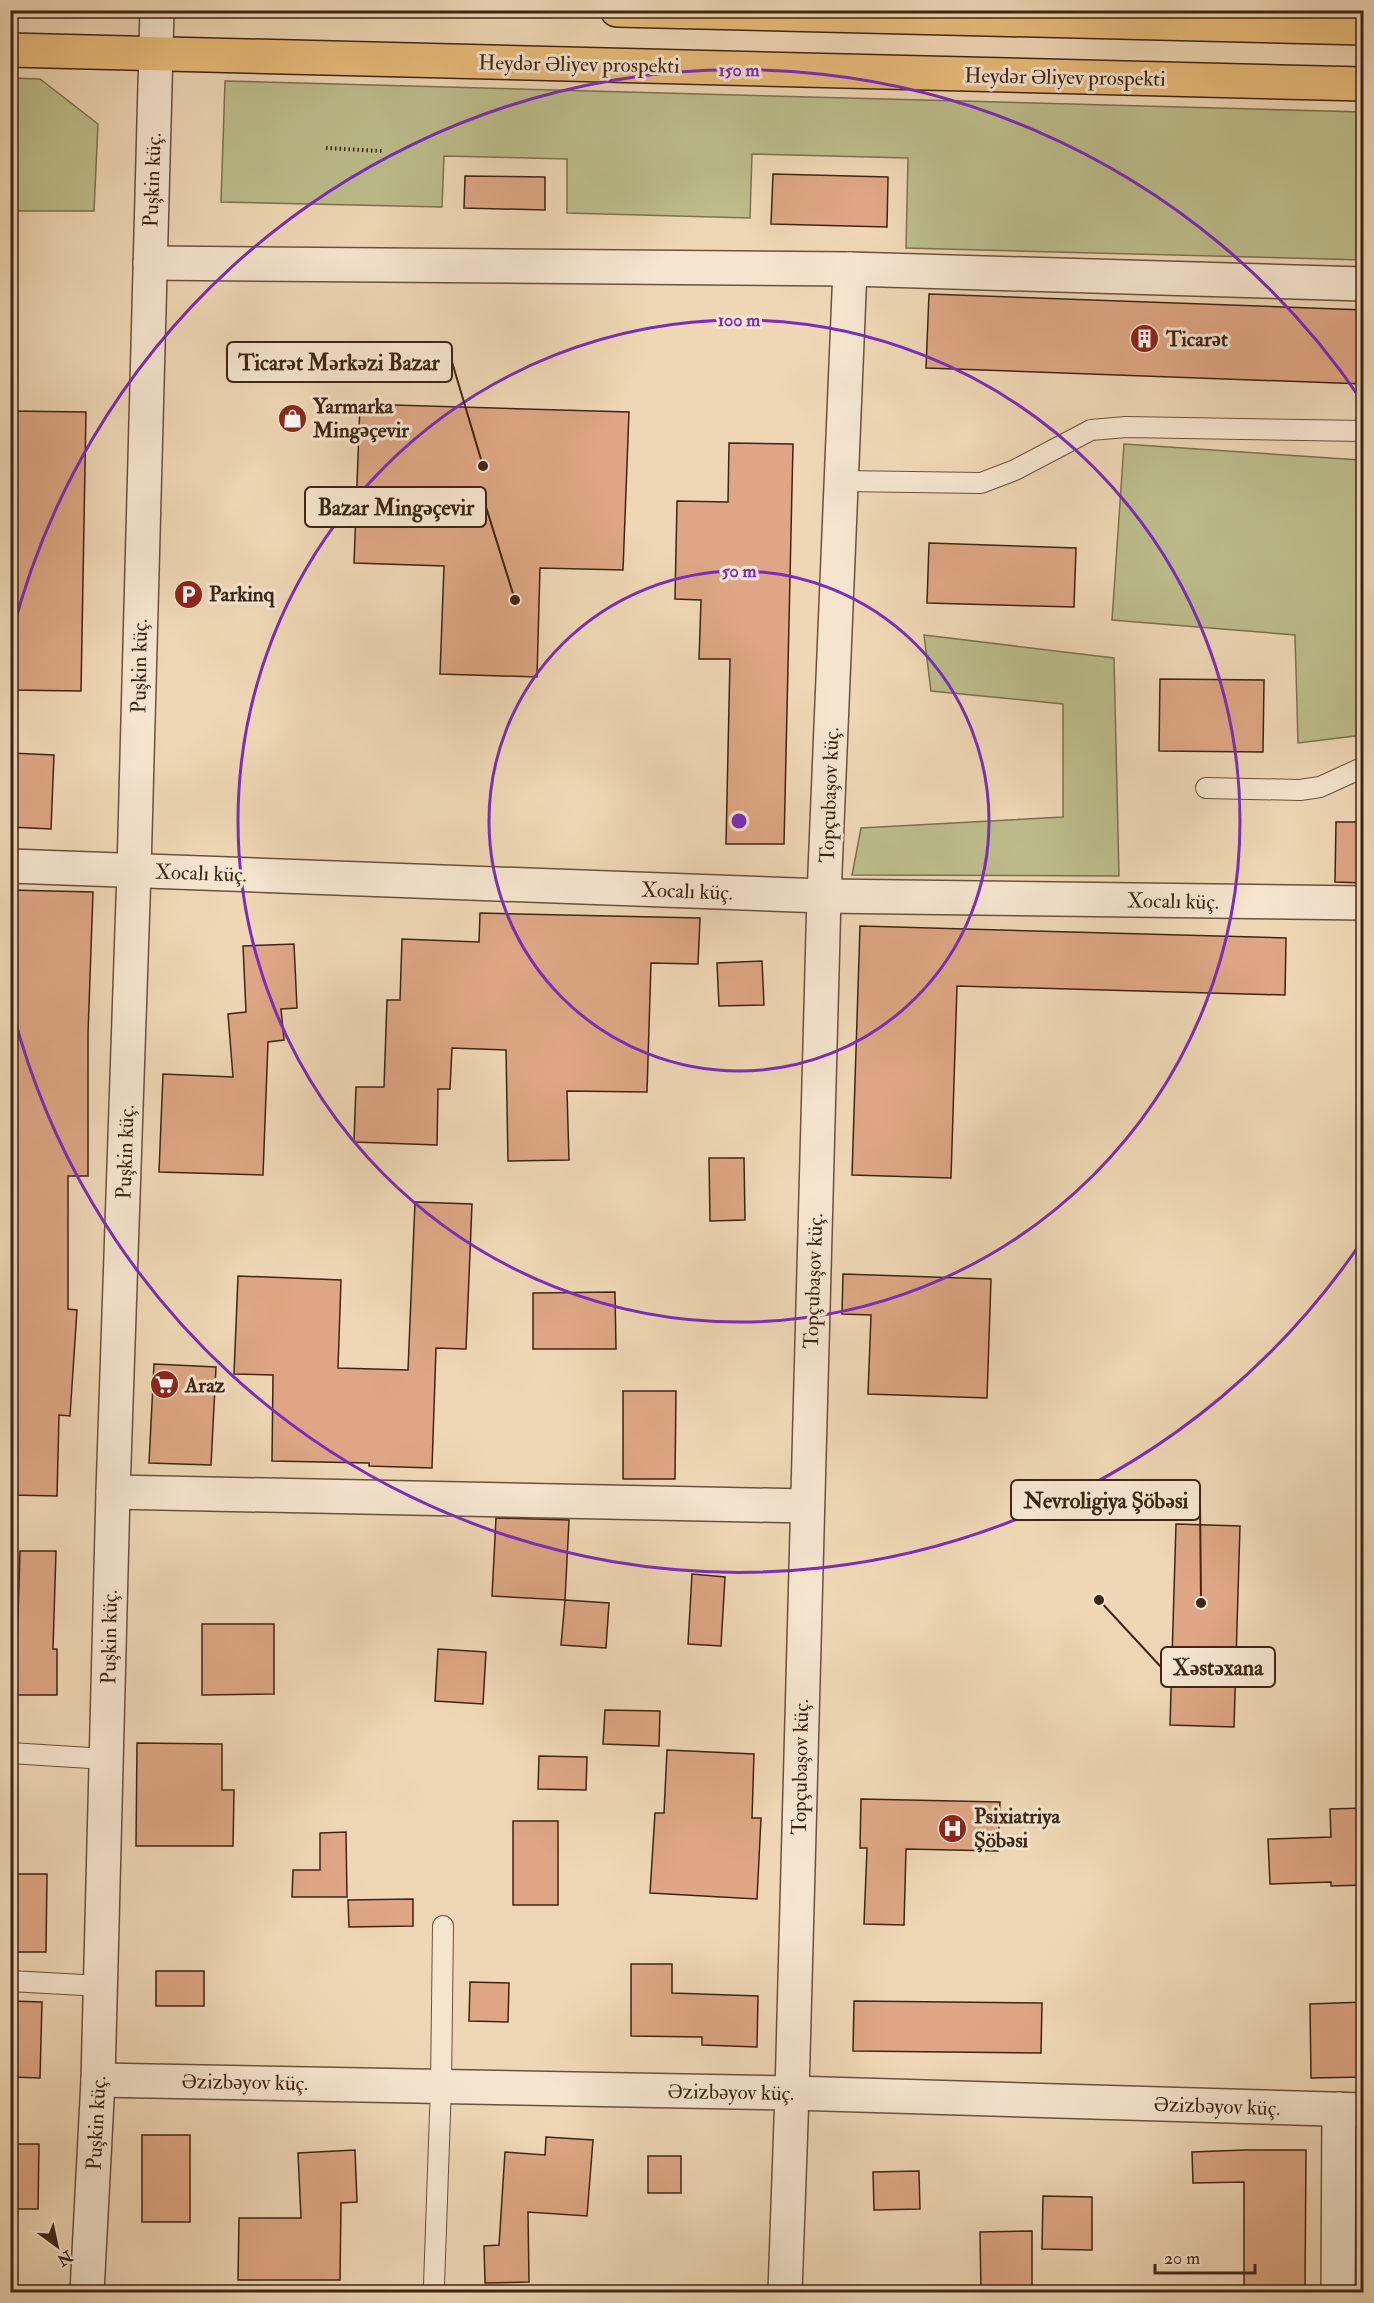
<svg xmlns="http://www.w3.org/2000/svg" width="1374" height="2303" font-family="'IM FELL Double Pica',serif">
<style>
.green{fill:#bcbd8b;stroke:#7d7151;stroke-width:1.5}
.building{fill:#dea684;stroke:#3e2517;stroke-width:1.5}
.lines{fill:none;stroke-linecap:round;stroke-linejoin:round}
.service-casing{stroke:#6a523e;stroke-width:22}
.minor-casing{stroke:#6a523e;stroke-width:36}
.primary-casing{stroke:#3e2517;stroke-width:36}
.path{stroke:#3e2517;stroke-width:4;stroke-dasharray:1.5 3;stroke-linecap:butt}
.service{stroke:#f5e5cf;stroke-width:20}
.minor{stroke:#f5e5cf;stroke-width:33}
.primary{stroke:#e8bc7a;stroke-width:33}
.ring{fill:none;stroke:#7b2cbf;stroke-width:3}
.labels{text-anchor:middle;stroke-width:6;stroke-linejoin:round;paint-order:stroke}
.street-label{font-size:21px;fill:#3e2517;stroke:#f5e5cf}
.poi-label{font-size:21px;font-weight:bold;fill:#3e2517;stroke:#f5e5cf;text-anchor:start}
.centre{fill:#7b2cbf;stroke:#f5e5cf;stroke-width:3}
.ring-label{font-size:18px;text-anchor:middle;font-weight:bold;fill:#7b2cbf;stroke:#f5e5cf;stroke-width:6;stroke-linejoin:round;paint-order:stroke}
.leader{fill:none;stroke:#3e2517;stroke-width:2}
.callout-dot{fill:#3e2517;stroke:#f5e5cf;stroke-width:2}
.callout{fill:#f5e5cf;stroke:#3e2517;stroke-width:2}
.callout-label{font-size:22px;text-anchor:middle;font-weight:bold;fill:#3e2517}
</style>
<rect width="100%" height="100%" fill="#efd7b5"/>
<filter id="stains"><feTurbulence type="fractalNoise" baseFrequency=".00333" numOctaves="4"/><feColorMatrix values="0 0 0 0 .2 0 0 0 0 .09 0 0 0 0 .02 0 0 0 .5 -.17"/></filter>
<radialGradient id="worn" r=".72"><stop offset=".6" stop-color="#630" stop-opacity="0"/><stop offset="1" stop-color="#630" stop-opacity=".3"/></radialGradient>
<!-- green -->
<g class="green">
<polygon points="11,78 40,79 98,124 94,211 11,211"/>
<polygon points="225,81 1363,112 1363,260 906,248 908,158 752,154 750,218 567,213 567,159 444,156 442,207 221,202"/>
<polygon points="1124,444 1360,460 1360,527 1364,528 1363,735 1298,743 1295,635 1112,620"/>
<polygon points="924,635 1114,658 1119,876 852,875 861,828 1063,817 1063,704 931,691"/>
</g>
<!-- building -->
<g class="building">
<polygon points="773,174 888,177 887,227 771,224"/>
<polygon points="465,176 545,177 545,210 464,208"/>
<polygon points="929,294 1364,310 1364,384 926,368"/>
<polygon points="360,404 629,412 623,570 540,568 537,677 440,674 444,566 354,563"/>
<polygon points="10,411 86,412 81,691 10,690"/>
<polygon points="729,443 793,444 784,844 726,844 730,659 699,659 701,600 675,599 677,501 728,502"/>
<polygon points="929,543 1076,548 1074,607 927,603"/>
<polygon points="1160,679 1264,680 1263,752 1159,751"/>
<polygon points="10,753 54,755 51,829 10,827"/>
<polygon points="1336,822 1364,822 1364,883 1335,882"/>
<polygon points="10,890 93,892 88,1034 88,1176 68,1176 68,1309 77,1310 70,1416 59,1415 57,1496 10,1495 10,1306 16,1306 16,1176 10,1176"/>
<polygon points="480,913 700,918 698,964 651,963 647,1092 567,1091 569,1160 508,1161 506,1050 452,1048 450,1089 438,1089 437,1145 354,1142 356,1087 384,1087 387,1000 400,1000 402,939 479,942"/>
<polygon points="860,926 1286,938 1285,995 957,986 951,1178 852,1175"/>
<polygon points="294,944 297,1008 281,1009 284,1040 268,1042 263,1175 159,1172 163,1074 233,1077 228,1014 246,1012 243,946"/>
<polygon points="762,961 764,1005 719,1006 717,963"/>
<polygon points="709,1158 744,1158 745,1220 710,1221"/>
<polygon points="415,1202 472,1204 466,1349 436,1348 432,1468 369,1466 369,1463 272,1461 273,1375 234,1374 238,1276 341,1280 338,1368 408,1370"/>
<polygon points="843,1274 991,1279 987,1398 868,1394 871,1315 842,1314"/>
<polygon points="615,1292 616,1349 533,1349 533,1293"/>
<polygon points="154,1364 216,1367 211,1465 149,1463"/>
<polygon points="623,1391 676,1391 675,1479 623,1479"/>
<polygon points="496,1518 569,1520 565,1600 492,1596"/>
<polygon points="1176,1524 1240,1526 1234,1727 1170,1725"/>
<polygon points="20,1551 56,1551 53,1649 57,1649 57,1695 10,1695 10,1649 17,1649"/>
<polygon points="692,1574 725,1577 721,1646 688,1644"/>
<polygon points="565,1600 609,1603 606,1648 561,1645"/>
<polygon points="202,1624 274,1624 274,1694 202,1695"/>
<polygon points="438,1649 486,1652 483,1704 435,1701"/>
<polygon points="605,1710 660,1711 659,1746 603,1744"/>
<polygon points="137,1743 222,1744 222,1790 234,1790 233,1846 136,1846"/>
<polygon points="667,1750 754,1754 752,1818 761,1818 757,1899 650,1893 655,1813 664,1813"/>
<polygon points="539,1756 587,1757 586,1790 538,1789"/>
<polygon points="861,1799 1000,1802 998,1851 906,1849 904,1925 864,1924 867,1848 860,1848"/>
<polygon points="1364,1808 1364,1885 1331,1886 1331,1882 1270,1884 1268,1839 1331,1837 1330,1809"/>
<rect x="513" y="1821" width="45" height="84"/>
<polygon points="346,1832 347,1897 292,1897 293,1870 320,1870 320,1833"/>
<polygon points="10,1874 47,1874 46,1952 10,1952"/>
<polygon points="413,1899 413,1926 349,1927 348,1900"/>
<polygon points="631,1964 672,1964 672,1993 758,1996 757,2047 702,2045 702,2037 631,2036"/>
<rect x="156" y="1971" width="48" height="35"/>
<polygon points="470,1982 509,1983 508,2022 469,2021"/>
<polygon points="10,2001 42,2002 40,2078 10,2077"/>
<polygon points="854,2001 1042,2003 1041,2053 853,2051"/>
<polygon points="1364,2002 1364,2077 1311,2078 1310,2004"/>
<rect x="142" y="2135" width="48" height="87"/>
<polygon points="546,2137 593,2140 587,2216 528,2212 529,2282 485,2283 484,2246 499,2245 505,2152 545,2155"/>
<polygon points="10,2144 39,2144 38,2209 10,2209"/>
<polygon points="355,2150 357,2202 341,2203 340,2280 238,2280 239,2218 301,2218 298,2153"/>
<polygon points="1244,2150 1306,2150 1305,2292 1244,2292 1244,2182 1193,2183 1192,2152"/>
<rect x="648" y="2156" width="33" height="37"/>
<polygon points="919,2171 920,2209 874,2210 873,2172"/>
<polygon points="1043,2196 1092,2197 1092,2250 1042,2249"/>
<polygon points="1032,2231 1032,2292 981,2292 980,2232"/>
</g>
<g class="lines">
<defs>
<g id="service">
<polyline points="842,481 981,483 1015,470 1091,430 1126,427 1364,431"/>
<polyline points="1206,788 1300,790 1320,787 1364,767"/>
<polyline points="10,1753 106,1759"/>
<polyline points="10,1981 101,1986"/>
<polyline points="434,2285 441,2085 443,1926"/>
</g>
<g id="minor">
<polyline points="150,263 850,269 1364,284"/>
<polyline points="10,866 824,896 1364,903"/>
<polyline points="113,1492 807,1506"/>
<polyline points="98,2080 792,2093 1364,2110"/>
<polyline points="87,2292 98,2080 113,1492 134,871 157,10"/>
<polyline points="785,2292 792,2093 824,896 850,269"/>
<polyline points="1338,2292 1339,2109"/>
</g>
<g id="primary">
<polyline points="617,10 1364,28"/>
<polyline points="10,50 1364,84"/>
</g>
</defs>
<!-- service casing -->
<use href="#service" class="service-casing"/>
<!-- minor casing -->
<use href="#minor" class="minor-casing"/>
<!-- primary casing -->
<use href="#primary" class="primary-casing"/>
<!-- path -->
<polyline class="path" points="326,148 382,151"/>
<!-- service -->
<use href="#service" class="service"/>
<!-- minor -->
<use href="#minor" class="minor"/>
<!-- primary -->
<use href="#primary" class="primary"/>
</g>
<!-- distance rings -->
<g class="ring">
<circle cx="739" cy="821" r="250"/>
<circle cx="739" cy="821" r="501"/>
<path d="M1362 1241A751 751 0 0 1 12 1009M12 633A751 751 0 0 1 1362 401"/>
</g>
<!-- icons -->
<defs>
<symbol id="building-disc" viewBox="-11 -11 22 22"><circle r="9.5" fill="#8f2418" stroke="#f5e5cf"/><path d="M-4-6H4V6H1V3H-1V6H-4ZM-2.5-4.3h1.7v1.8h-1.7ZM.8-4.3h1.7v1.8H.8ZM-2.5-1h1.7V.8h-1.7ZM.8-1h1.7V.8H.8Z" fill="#fff"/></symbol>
<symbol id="shop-disc" viewBox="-11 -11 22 22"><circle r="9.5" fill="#8f2418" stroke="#f5e5cf"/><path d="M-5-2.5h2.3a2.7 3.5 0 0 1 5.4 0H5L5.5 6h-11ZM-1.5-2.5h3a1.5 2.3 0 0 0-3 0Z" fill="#fff"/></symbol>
<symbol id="parking-disc" viewBox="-11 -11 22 22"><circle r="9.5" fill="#8f2418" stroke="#f5e5cf"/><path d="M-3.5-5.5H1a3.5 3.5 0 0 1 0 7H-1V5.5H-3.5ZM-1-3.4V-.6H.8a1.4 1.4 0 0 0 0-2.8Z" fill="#fff"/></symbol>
<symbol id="supermarket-disc" viewBox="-11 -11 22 22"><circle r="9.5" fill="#8f2418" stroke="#f5e5cf"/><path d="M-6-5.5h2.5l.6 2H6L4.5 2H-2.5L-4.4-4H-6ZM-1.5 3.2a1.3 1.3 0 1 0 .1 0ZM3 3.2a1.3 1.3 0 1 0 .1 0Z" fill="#fff"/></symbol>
<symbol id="hospital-disc" viewBox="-11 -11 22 22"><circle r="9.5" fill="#8f2418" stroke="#f5e5cf"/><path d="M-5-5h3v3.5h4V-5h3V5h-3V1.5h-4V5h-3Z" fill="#fff"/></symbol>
</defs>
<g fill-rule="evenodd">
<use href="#building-disc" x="1128" y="322" width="33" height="33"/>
<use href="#shop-disc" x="276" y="402" width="33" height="33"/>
<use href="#parking-disc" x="172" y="578" width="33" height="33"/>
<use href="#supermarket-disc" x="148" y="1368" width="33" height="33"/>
<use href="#hospital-disc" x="936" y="1812" width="33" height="33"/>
</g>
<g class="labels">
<!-- street labels -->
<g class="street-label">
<text transform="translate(579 64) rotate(1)" y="7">Heydər Əliyev prospekti</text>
<text transform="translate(1065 77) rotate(1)" y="7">Heydər Əliyev prospekti</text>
<text transform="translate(152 180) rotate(-88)" y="7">Puşkin küç.</text>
<text transform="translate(139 666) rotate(-89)" y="7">Puşkin küç.</text>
<text transform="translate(829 795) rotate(-88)" y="7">Topçubaşov küç.</text>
<text transform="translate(201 873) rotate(2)" y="7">Xocalı küç.</text>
<text transform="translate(687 891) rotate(2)" y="7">Xocalı küç.</text>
<text transform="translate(1173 901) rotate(1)" y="7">Xocalı küç.</text>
<text transform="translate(125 1152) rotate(-88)" y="7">Puşkin küç.</text>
<text transform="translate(813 1281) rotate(-88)" y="7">Topçubaşov küç.</text>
<text transform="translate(109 1637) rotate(-89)" y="7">Puşkin küç.</text>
<text transform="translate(800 1767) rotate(-89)" y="7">Topçubaşov küç.</text>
<text transform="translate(245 2082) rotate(1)" y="7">Əzizbəyov küç.</text>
<text transform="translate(731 2092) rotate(1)" y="7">Əzizbəyov küç.</text>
<text transform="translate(1217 2106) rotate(2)" y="7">Əzizbəyov küç.</text>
<text transform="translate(96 2123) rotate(-87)" y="7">Puşkin küç.</text>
</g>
<!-- poi labels -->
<g class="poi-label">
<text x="1166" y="346">Ticarət</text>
<text x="313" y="413">Yarmarka<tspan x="313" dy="24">Mingəçevir</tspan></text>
<text x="209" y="601">Parkinq</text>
<text x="185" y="1392">Araz</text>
<text x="974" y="1823">Psixiatriya<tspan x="974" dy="24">Şöbəsi</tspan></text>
</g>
</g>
<circle cx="739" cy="821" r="9" class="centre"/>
<g class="ring-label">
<text x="739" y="76">150 m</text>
<text x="739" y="326">100 m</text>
<text x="739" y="577">50 m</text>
</g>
<!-- callouts -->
<path class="leader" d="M483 466L452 362M515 600L486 507M1201 1603L1200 1500M1099 1600L1161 1667"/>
<g class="callout-dot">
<circle cx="483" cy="466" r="6"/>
<circle cx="515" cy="600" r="6"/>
<circle cx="1201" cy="1603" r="6"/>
<circle cx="1099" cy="1600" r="6"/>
</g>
<g class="callout">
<rect x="227" y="342" width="225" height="40" rx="6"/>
<rect x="305" y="487" width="181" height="40" rx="6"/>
<rect x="1011" y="1480" width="189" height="40" rx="6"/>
<rect x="1161" y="1647" width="114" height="40" rx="6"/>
</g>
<g class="callout-label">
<text x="339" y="370">Ticarət Mərkəzi Bazar</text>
<text x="396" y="515">Bazar Mingəçevir</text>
<text x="1106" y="1508">Nevroligiya Şöbəsi</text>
<text x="1218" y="1675">Xəstəxana</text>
</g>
<!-- margin -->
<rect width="1374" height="2303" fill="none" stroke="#efd7b5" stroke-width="36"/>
<rect x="12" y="12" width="1350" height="2279" fill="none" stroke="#3e2517" stroke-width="3"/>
<rect x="18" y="18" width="1338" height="2267" fill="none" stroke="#3e2517" stroke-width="1.5"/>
<!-- north arrow -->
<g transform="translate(57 2246) rotate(147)" stroke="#f5e5cf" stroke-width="4.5" paint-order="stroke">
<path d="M0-4.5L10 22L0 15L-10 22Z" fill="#3e2517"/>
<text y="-9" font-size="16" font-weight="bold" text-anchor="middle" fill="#3e2517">N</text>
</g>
<!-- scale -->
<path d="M1155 2264v9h100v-9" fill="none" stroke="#3e2517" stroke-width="3"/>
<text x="1164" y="2264" font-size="18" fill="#3e2517" stroke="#f5e5cf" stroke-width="4.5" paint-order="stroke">20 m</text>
<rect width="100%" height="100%" filter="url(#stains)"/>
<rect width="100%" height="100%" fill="url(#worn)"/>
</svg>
